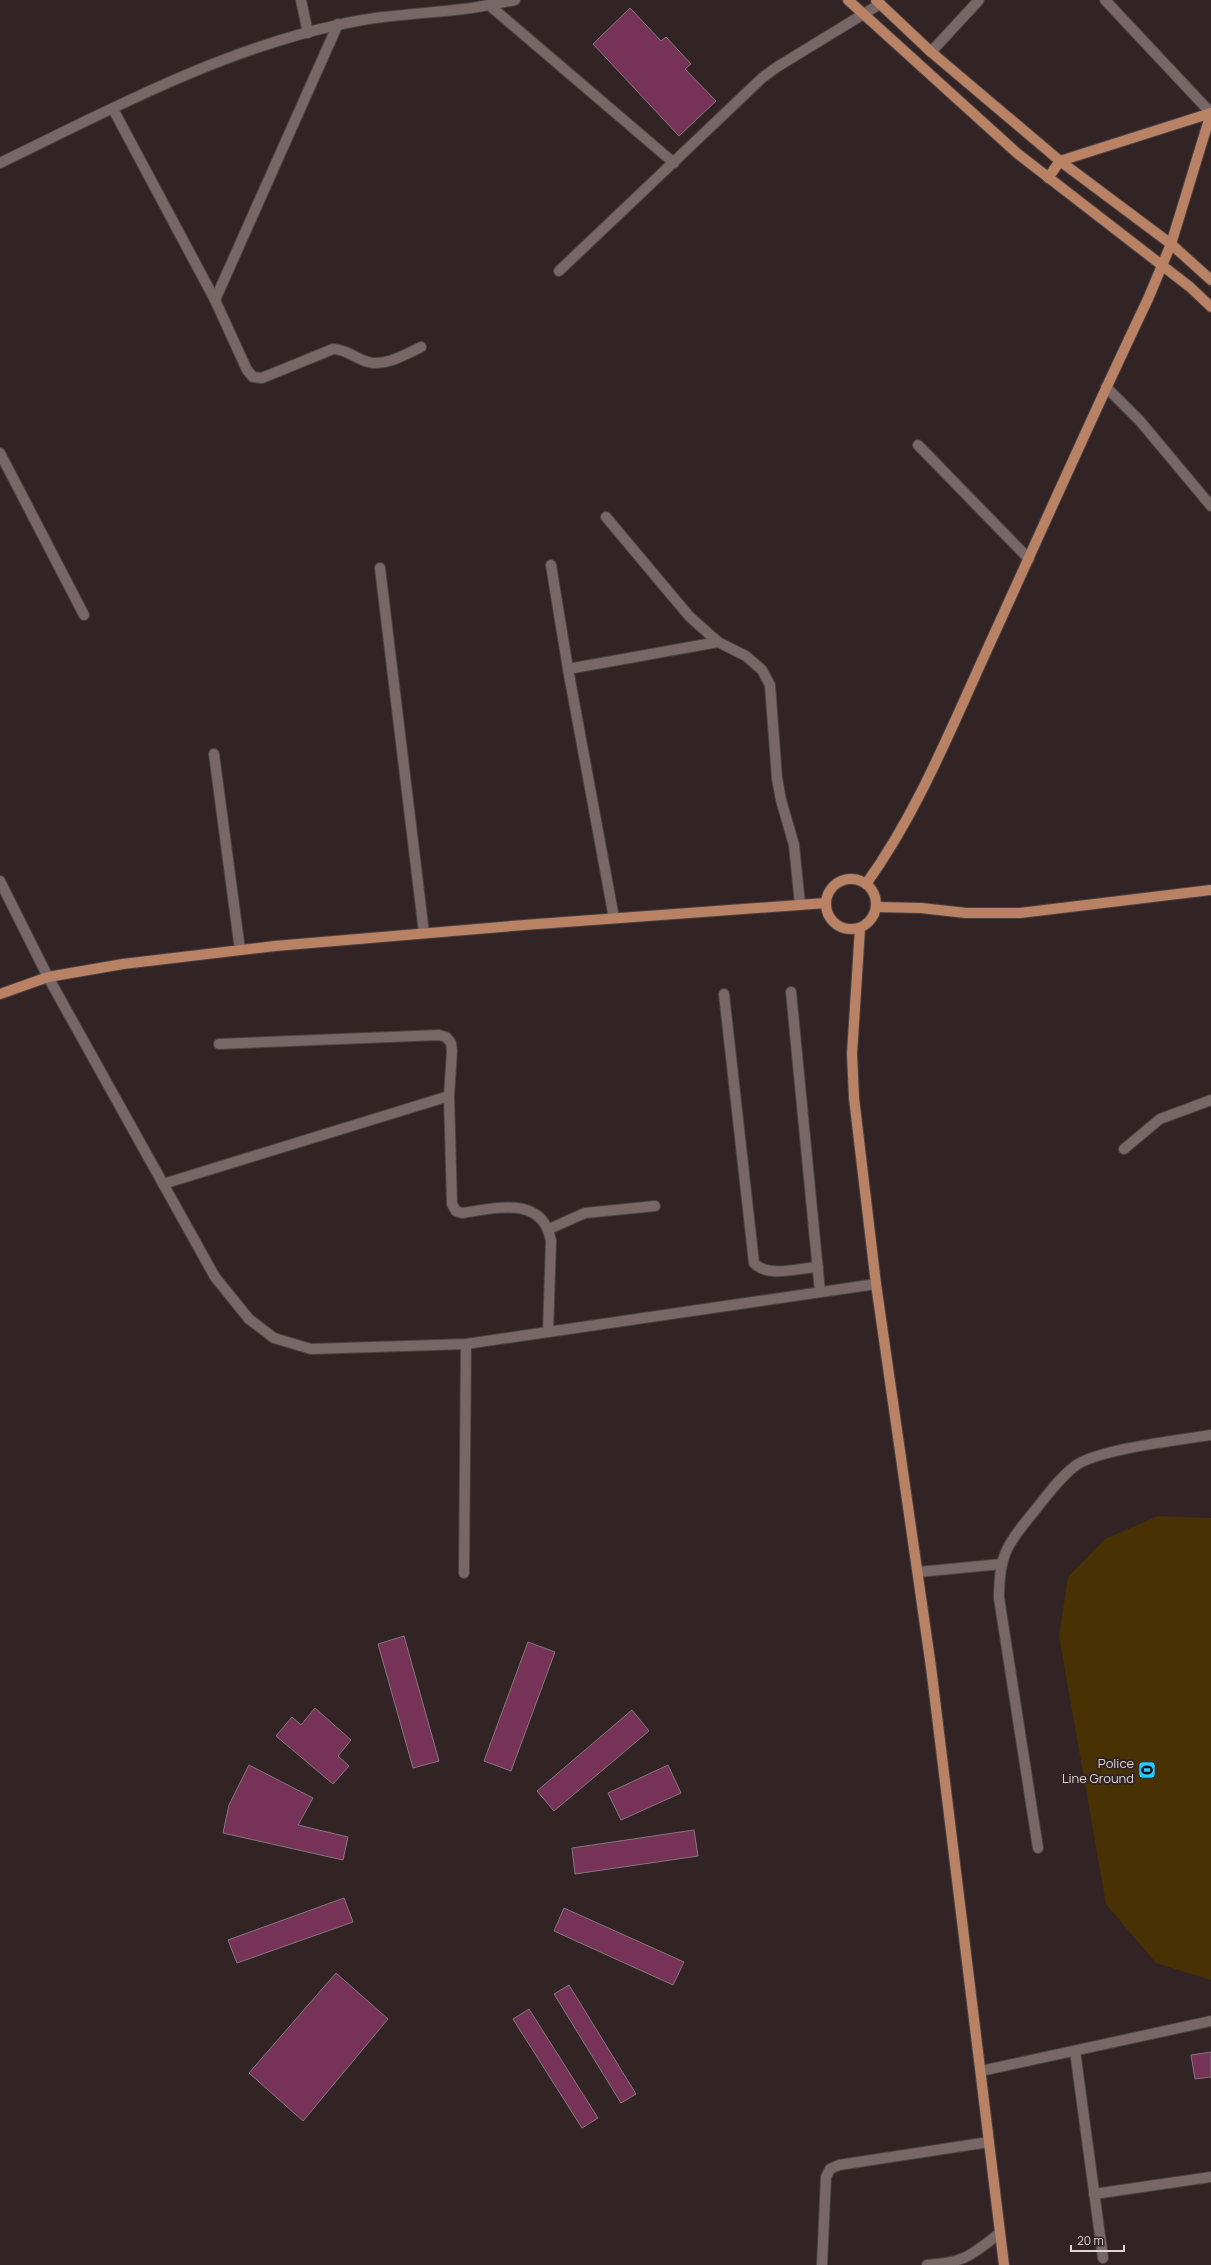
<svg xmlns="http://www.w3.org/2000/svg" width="1211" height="2265" font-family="Manrope,sans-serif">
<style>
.green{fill:#483102}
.building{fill:#763257;stroke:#85767d}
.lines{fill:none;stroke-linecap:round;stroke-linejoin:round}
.minor-casing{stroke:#4c4141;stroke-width:12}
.major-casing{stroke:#4c4141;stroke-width:12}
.minor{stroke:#776766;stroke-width:10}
.major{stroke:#ba8265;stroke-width:10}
.labels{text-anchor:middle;stroke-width:4;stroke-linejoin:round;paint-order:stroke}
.poi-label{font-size:13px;fill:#dfd6d6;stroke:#322424;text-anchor:end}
</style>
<rect width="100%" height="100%" fill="#322424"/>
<!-- green -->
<polygon class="green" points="1158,1516 1211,1518 1211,1980 1156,1963 1106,1904 1059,1636 1068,1577 1105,1539"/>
<!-- building -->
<g class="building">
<polygon points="630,8 661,41 666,37 691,64 685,69 716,101 679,136 593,44"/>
<polygon points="404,1636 439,1761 413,1768 378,1644"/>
<polygon points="528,1642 555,1652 511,1771 484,1761"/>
<polygon points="315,1708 351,1740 338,1756 349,1766 333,1784 276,1736 292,1717 301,1725"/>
<polygon points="632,1710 649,1731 554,1811 537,1791"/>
<polygon points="249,1765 313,1798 298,1825 348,1837 343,1860 223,1833 229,1805"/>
<polygon points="668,1765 681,1793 621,1820 608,1793"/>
<polygon points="694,1830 698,1856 575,1874 572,1848"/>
<polygon points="344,1898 353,1922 237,1963 228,1940"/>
<polygon points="564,1908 684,1962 673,1985 554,1931"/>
<polygon points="336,1973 388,2019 303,2121 249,2073"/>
<polygon points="569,1985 636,2094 621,2103 554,1994"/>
<polygon points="529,2009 598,2118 582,2128 513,2019"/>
<polygon points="1211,2052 1211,2077 1195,2079 1191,2055"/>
</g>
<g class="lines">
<defs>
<g id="minor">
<polyline points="301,0 308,33"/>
<polyline points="1105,0 1211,113"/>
<polyline points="489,5 674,163"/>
<polyline points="931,52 979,0"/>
<path d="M113,109l102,191 32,70 6,7 9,1 71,-29c16,1 21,9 35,13 17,5 38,-8 53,-15"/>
<path d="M0,163c107,-52 221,-113 338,-138 41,-10 84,-11 126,-16 17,-2 34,-6 51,-9"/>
<polyline points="559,271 762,78 777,67 880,4"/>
<polyline points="215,300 338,24"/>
<polyline points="1106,387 1140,421 1211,506"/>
<polyline points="918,445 1029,559"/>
<polyline points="0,453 84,615"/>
<polyline points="606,517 689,616 718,642 746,656 762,670 770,685 777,778 781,800 794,845 800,904"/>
<polyline points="551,565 568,669 614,918"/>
<polyline points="380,568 424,933"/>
<polyline points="568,669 718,642"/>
<polyline points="214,754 240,950"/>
<polyline points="0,881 48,977 215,1277 249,1319 274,1338 311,1349 466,1344 876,1284"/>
<polyline points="791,992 820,1292"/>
<path d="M724,994l30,269c13,15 45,5 64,4"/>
<path d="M219,1044l220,-9 7,2 5,6 1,8 -3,45 3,108 4,7 6,2c34,-5 81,-18 89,28l-3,91"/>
<polyline points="1124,1149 1160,1119 1211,1100"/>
<polyline points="163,1184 449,1096"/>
<polyline points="549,1229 585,1213 655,1206"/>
<polyline points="918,1572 1002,1564"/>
<polyline points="464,1573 466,1344"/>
<path d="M1038,1848l-39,-250c0,-41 7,-53 33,-84 14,-17 26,-35 43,-48 23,-17 105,-26 136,-31"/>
<polyline points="1075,2051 1103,2258"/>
<polyline points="981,2071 1211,2021"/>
<polyline points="1094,2194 1211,2177"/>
<polyline points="822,2265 826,2177 830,2169 839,2165 989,2142"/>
<path d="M927,2265c39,-3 43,-9 73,-32"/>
</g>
<g id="major">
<polyline points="848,0 1018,154 1190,287 1211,307"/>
<polyline points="876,0 931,52 1060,161 1171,244 1211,280"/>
<polyline points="1048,178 1060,161 1211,113"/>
<circle cx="851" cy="904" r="25"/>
<path d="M866,884c51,-71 84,-153 120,-232 54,-118 106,-236 162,-353l23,-55 40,-131"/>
<polyline points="877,907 921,908 966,913 1020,913 1211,890"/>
<polyline points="860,928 852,1054 854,1098 876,1284 931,1667 1004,2265"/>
<polyline points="0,994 48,977 123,964 275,946 524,925 826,903"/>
</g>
</defs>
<!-- minor casing -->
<use href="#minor" class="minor-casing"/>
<!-- major casing -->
<use href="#major" class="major-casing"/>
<!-- minor -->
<use href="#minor" class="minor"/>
<!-- major -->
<use href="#major" class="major"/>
</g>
<!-- icons -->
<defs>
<symbol id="stadium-square" viewBox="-11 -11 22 22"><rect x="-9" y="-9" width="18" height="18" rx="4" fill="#29c8ff" stroke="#322424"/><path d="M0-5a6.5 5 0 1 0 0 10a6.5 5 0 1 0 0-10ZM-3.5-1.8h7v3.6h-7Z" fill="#111"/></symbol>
</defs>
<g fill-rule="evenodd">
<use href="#stadium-square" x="1137" y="1760" width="20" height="20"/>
</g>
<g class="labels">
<!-- poi labels -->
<g class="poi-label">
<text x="1134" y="1768">Police<tspan x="1134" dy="15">Line Ground</tspan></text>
</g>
</g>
<!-- scale -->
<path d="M1071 2245v6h53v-6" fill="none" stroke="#dfd6d6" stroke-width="2"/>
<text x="1077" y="2245" font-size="12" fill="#dfd6d6" stroke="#322424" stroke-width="3" paint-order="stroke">20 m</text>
</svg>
